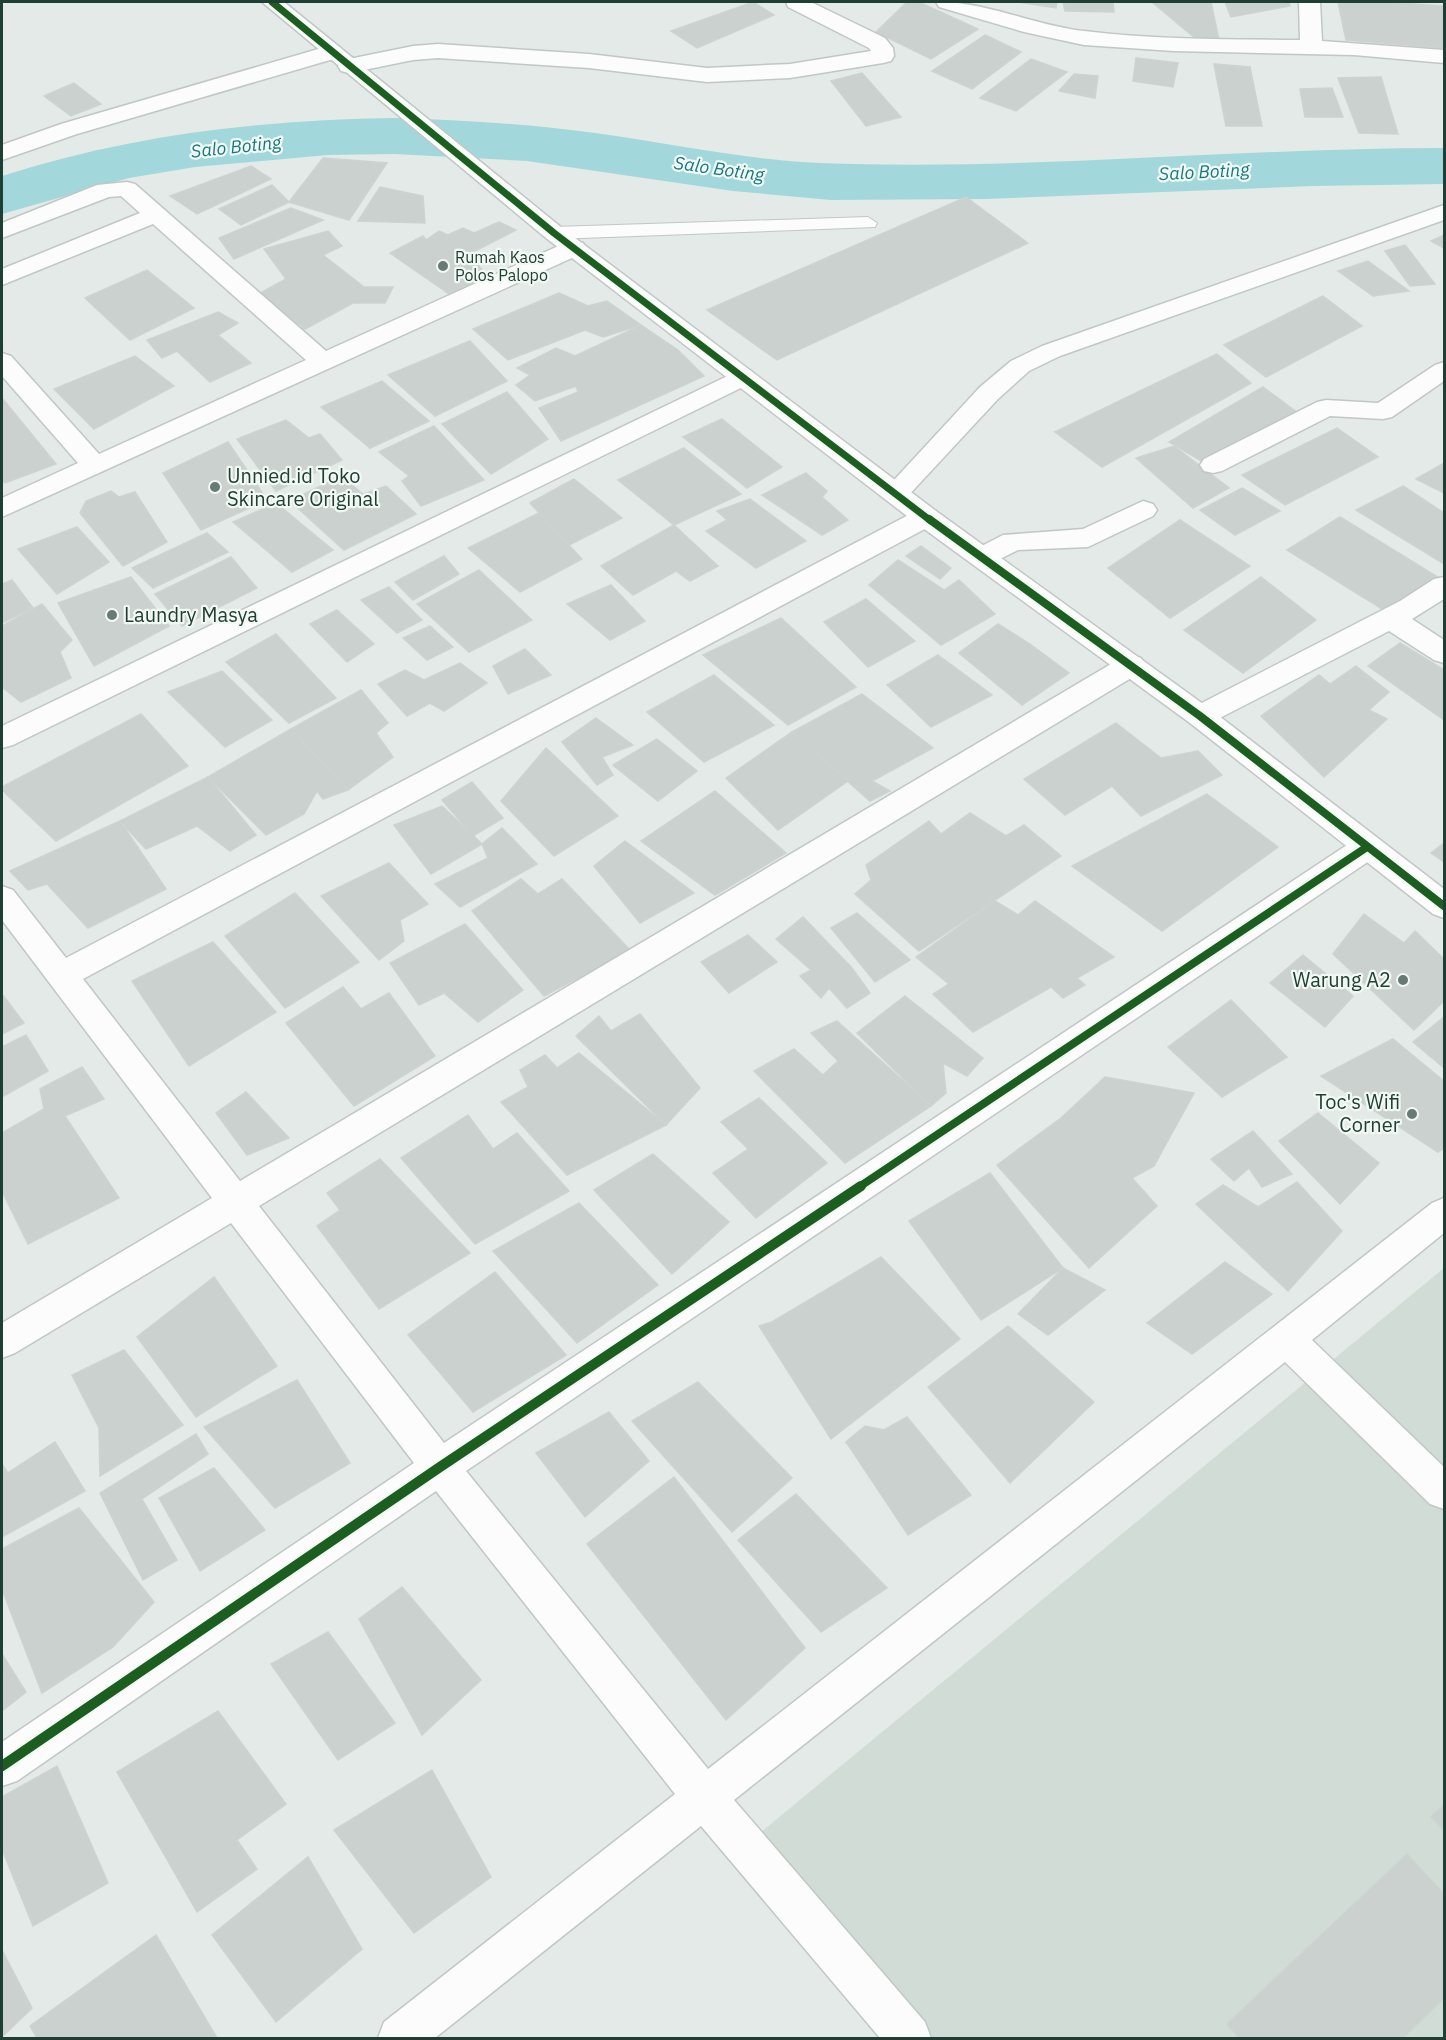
<svg xmlns="http://www.w3.org/2000/svg" width="1446" height="2040" font-family="'IBM Plex Sans',sans-serif">
<style>
.built{fill:#d1dcd6}
.lines{fill:none;stroke-linecap:round;stroke-linejoin:round}
.river{fill:#a2d8db;fill-rule:evenodd}
.building{fill:#cbd1ce;stroke:#cdd3d0;stroke-width:1.5}
.service-casing{stroke:#c1c7c4;stroke-width:2}
.minor-casing{stroke:#c1c7c4;stroke-width:3}
.tertiary-casing{stroke:#c1c7c4;stroke-width:3}
.service{fill:#fbfcfb;fill-rule:evenodd}
.minor{fill:#fbfcfb;fill-rule:evenodd}
.tertiary{fill:#fbfcfb;fill-rule:evenodd}
.cycleway-far2-casing{stroke:#f2f9f5;stroke-width:10}
.cycleway-far1-casing{stroke:#f2f9f5;stroke-width:12}
.cycleway-casing{stroke:#f2f9f5;stroke-width:14}
.cycleway-far2{stroke:#1b5e20;stroke-width:7}
.cycleway-far1{stroke:#1b5e20;stroke-width:8}
.cycleway{stroke:#1b5e20;stroke-width:10}
.poi-dot{fill:#657b73;stroke:#f2f9f5;stroke-width:2}
.labels{text-anchor:middle;stroke-width:4.5;stroke-linejoin:round;paint-order:stroke}
.far-poi-label{font-size:16px;fill:#203f34;stroke:#f2f9f5;text-anchor:start}
.far-water-label{font-size:18px;font-style:italic;fill:#16787f;stroke:#f2f9f5}
.poi-label{font-size:20px;fill:#203f34;stroke:#f2f9f5;text-anchor:start}
</style>
<rect width="100%" height="100%" fill="#e4eae7"/>
<!-- built -->
<polygon class="built" points="1444,1268 1444,2038 934,2038 761,1832"/>
<g class="lines">
<!-- river -->
<path class="river" d="M394,118c68,2 134,6 201,15 75,10 149,27 225,30 208,8 416,-15 624,-15v36l-131,2 -328,13 -154,1 -98,-9 -206,-30 -133,-7 -66,1 -133,12 -66,11 -127,36v-38c128,-41 258,-56 392,-58z"/>
</g>
<!-- building -->
<g class="building">
<polygon points="753,2 774,15 697,48 671,31"/>
<polygon points="907,2 919,2 978,29 931,59 876,32"/>
<polygon points="1018,2 1057,2 1056,8"/>
<polygon points="1063,2 1113,2 1114,12 1065,11"/>
<polygon points="1152,2 1211,2 1219,40 1195,38"/>
<polygon points="1225,2 1289,2 1290,6 1231,17"/>
<polygon points="1338,2 1385,2 1444,6 1444,48 1346,40"/>
<polygon points="985,35 1021,52 972,89 932,71"/>
<polygon points="1136,58 1178,63 1173,87 1133,81"/>
<polygon points="1031,59 1067,72 1016,111 980,98"/>
<polygon points="1214,64 1250,67 1262,126 1226,126"/>
<polygon points="862,73 901,117 866,126 831,81"/>
<polygon points="1074,74 1098,76 1095,98 1059,91"/>
<polygon points="1381,77 1398,134 1359,133 1338,78"/>
<polygon points="74,83 101,104 71,116 44,96"/>
<polygon points="1332,88 1343,117 1305,117 1300,89"/>
<polygon points="323,158 387,163 349,220 289,202"/>
<polygon points="251,166 271,179 197,214 170,196"/>
<polygon points="272,185 289,202 241,225 219,209"/>
<polygon points="380,187 423,196 425,223 358,221"/>
<polygon points="966,197 1028,243 777,360 707,310"/>
<polygon points="291,208 323,220 234,259 219,238"/>
<polygon points="499,222 516,230 469,254 489,278 449,294 390,253 423,236 426,240 439,231 448,235 463,228 474,233"/>
<polygon points="328,231 342,246 323,255 364,287 393,287 385,303 353,303 305,329 260,293 286,279 264,249"/>
<polygon points="1444,235 1444,248 1431,241"/>
<polygon points="1405,245 1435,284 1410,286 1385,251"/>
<polygon points="1368,261 1409,291 1373,296 1338,271"/>
<polygon points="147,270 194,308 130,340 85,298"/>
<polygon points="559,293 588,306 607,301 641,325 603,337 585,330 508,360 473,329"/>
<polygon points="1323,296 1362,326 1266,377 1224,345"/>
<polygon points="218,312 238,323 218,335 251,363 210,382 177,351 162,358 147,340"/>
<polygon points="641,325 678,350 704,376 561,441 539,408 578,392 576,386 535,401 516,385 530,375 517,368 556,348 575,356"/>
<polygon points="470,341 507,381 435,416 388,375"/>
<polygon points="1217,354 1251,383 1102,467 1055,432"/>
<polygon points="135,356 174,386 94,429 54,389"/>
<polygon points="382,381 429,421 370,448 321,407"/>
<polygon points="1263,387 1302,416 1208,465 1169,442"/>
<polygon points="507,392 548,439 491,474 442,424"/>
<polygon points="2,398 56,464 5,483 2,480"/>
<polygon points="722,419 782,467 747,488 683,437"/>
<polygon points="286,420 309,438 320,434 342,460 276,491 237,439"/>
<polygon points="434,426 484,480 421,506 402,481 409,476 379,452"/>
<polygon points="1337,428 1378,457 1285,505 1242,475"/>
<polygon points="228,442 267,500 201,530 163,473"/>
<polygon points="1174,446 1229,488 1193,508 1136,458"/>
<polygon points="684,448 741,494 674,525 618,480"/>
<polygon points="1444,463 1444,493 1416,479"/>
<polygon points="806,473 827,491 822,497 848,520 822,535 762,495"/>
<polygon points="341,476 363,494 386,486 416,514 344,550 290,501"/>
<polygon points="574,479 622,518 569,545 530,503"/>
<polygon points="1403,486 1444,513 1444,564 1356,510"/>
<polygon points="1242,488 1280,511 1235,535 1200,510"/>
<polygon points="111,491 119,497 135,492 167,542 123,566 80,513 86,501"/>
<polygon points="750,499 806,541 756,568 706,531 727,520 717,511"/>
<polygon points="276,503 333,550 292,572 233,522"/>
<polygon points="539,513 582,559 520,592 468,548"/>
<polygon points="1340,517 1444,581 1444,585 1390,614 1287,550"/>
<polygon points="1180,520 1250,566 1170,618 1108,568"/>
<polygon points="674,525 718,566 690,581 676,571 633,595 601,566"/>
<polygon points="77,527 109,562 57,594 18,549"/>
<polygon points="207,533 228,552 153,588 132,568"/>
<polygon points="921,546 951,568 940,579 906,556"/>
<polygon points="444,556 459,574 413,600 395,582"/>
<polygon points="231,557 257,588 182,626 155,594"/>
<polygon points="898,560 944,590 959,580 995,614 941,645 869,585"/>
<polygon points="479,570 532,620 469,652 417,604"/>
<polygon points="131,577 169,626 94,666 58,603"/>
<polygon points="1261,577 1316,620 1243,673 1184,630"/>
<polygon points="12,580 33,608 2,623 2,584"/>
<polygon points="611,585 645,621 610,640 567,604"/>
<polygon points="389,587 422,620 397,633 361,600"/>
<polygon points="866,599 915,641 868,667 824,622"/>
<polygon points="42,604 72,640 60,652 71,678 21,702 2,687 2,626"/>
<polygon points="337,610 374,644 347,662 310,624"/>
<polygon points="781,618 856,687 788,725 703,655"/>
<polygon points="998,624 1030,644 1069,673 1022,705 959,653"/>
<polygon points="430,626 453,647 427,660 403,638"/>
<polygon points="276,634 336,698 289,723 226,662"/>
<polygon points="1400,643 1444,670 1444,720 1368,666"/>
<polygon points="525,649 551,675 508,694 493,666"/>
<polygon points="938,655 992,695 931,727 887,685"/>
<polygon points="460,663 487,683 444,711 430,703 407,716 378,684 405,670 424,680"/>
<polygon points="1356,666 1389,692 1369,710 1387,719 1324,777 1261,716 1319,675 1330,684"/>
<polygon points="222,671 272,720 225,747 168,692"/>
<polygon points="714,675 774,725 704,762 647,712"/>
<polygon points="361,690 388,723 376,733 393,757 348,790 291,729"/>
<polygon points="862,694 933,748 872,781 890,791 870,801 792,732"/>
<polygon points="141,714 188,766 56,841 2,790 2,787"/>
<polygon points="596,718 633,745 602,757 613,775 597,785 562,742"/>
<polygon points="1116,723 1161,758 1198,751 1222,775 1141,816 1112,786 1065,815 1024,779"/>
<polygon points="291,729 348,790 323,799 317,791 304,814 266,835 208,777"/>
<polygon points="792,732 848,781 778,830 726,778"/>
<polygon points="657,739 697,771 658,801 613,765"/>
<polygon points="546,748 618,816 554,856 501,801"/>
<polygon points="208,777 256,835 230,851 197,826 146,849 120,821"/>
<polygon points="472,782 503,818 473,836 442,800"/>
<polygon points="715,791 786,853 715,895 641,841"/>
<polygon points="1207,794 1278,847 1162,931 1072,866"/>
<polygon points="442,806 482,844 431,874 394,825"/>
<polygon points="970,813 1006,836 1024,825 1061,856 919,951 855,894 871,880 866,865 929,821 941,834"/>
<polygon points="120,821 166,889 88,928 47,884 28,890 10,871"/>
<polygon points="502,828 537,864 460,907 435,884 488,858 482,844"/>
<polygon points="625,841 694,893 640,923 594,866"/>
<polygon points="1444,843 1444,862 1431,853"/>
<polygon points="389,863 428,904 400,920 404,941 379,960 321,896"/>
<polygon points="521,879 538,894 562,879 630,950 544,996 472,911"/>
<polygon points="295,893 359,962 285,1008 225,936"/>
<polygon points="995,901 1018,915 1035,901 1114,957 1077,978 1085,985 1063,998 1051,987 973,1032 933,994 949,984 916,957"/>
<polygon points="857,913 910,960 875,982 831,928"/>
<polygon points="1364,914 1404,943 1415,931 1444,959 1444,1001 1414,1030 1333,954"/>
<polygon points="803,917 852,968 870,993 847,1008 829,988 821,998 800,976 811,970 776,939"/>
<polygon points="465,924 523,990 478,1022 444,993 419,1005 390,963"/>
<polygon points="748,935 777,962 729,993 701,962"/>
<polygon points="213,942 276,1012 189,1066 132,981"/>
<polygon points="1303,955 1353,996 1325,1027 1270,983"/>
<polygon points="343,987 361,1009 389,993 435,1056 354,1106 286,1023"/>
<polygon points="2,994 24,1023 2,1034"/>
<polygon points="905,996 983,1058 967,1076 943,1063 946,1093 931,1106 857,1033"/>
<polygon points="1231,1000 1287,1057 1222,1097 1168,1047"/>
<polygon points="640,1014 700,1088 666,1125 576,1036 599,1016 611,1031"/>
<polygon points="1444,1017 1444,1068 1413,1042"/>
<polygon points="837,1021 931,1106 845,1163 754,1071 794,1049 823,1075 838,1061 811,1033"/>
<polygon points="26,1035 48,1071 2,1097 2,1047"/>
<polygon points="1393,1039 1444,1081 1444,1148 1438,1152 1321,1076"/>
<polygon points="579,1053 666,1125 567,1175 501,1102 528,1087 520,1070 545,1055 557,1068"/>
<polygon points="82,1067 104,1099 65,1116 119,1198 28,1244 2,1191 2,1133 44,1109 40,1089"/>
<polygon points="1105,1077 1194,1093 1154,1166 1132,1178 1157,1206 1089,1268 997,1165 1061,1118"/>
<polygon points="246,1092 289,1138 247,1155 216,1113"/>
<polygon points="759,1098 827,1163 756,1218 713,1173 748,1149 721,1122"/>
<polygon points="1318,1113 1379,1163 1340,1204 1279,1141"/>
<polygon points="468,1115 493,1149 517,1133 569,1191 475,1244 401,1158"/>
<polygon points="1253,1131 1292,1174 1262,1187 1249,1168 1234,1181 1211,1159"/>
<polygon points="653,1154 729,1222 672,1274 594,1190"/>
<polygon points="380,1159 470,1253 379,1309 317,1226 340,1210 327,1193"/>
<polygon points="990,1173 1063,1268 981,1320 909,1221"/>
<polygon points="1297,1182 1342,1231 1288,1291 1196,1204 1223,1185 1258,1207"/>
<polygon points="579,1203 658,1285 577,1343 493,1251"/>
<polygon points="881,1257 960,1339 831,1439 759,1326 772,1322"/>
<polygon points="1225,1262 1272,1294 1192,1354 1147,1323"/>
<polygon points="1063,1268 1105,1290 1048,1335 1018,1314"/>
<polygon points="495,1272 566,1355 473,1412 408,1335"/>
<polygon points="214,1277 277,1366 196,1417 137,1337"/>
<polygon points="1008,1326 1094,1402 1010,1483 928,1387"/>
<polygon points="124,1350 183,1425 100,1476 99,1428 72,1375"/>
<polygon points="297,1380 350,1463 275,1508 204,1427"/>
<polygon points="698,1382 792,1478 732,1532 632,1421"/>
<polygon points="609,1412 649,1461 585,1517 536,1453"/>
<polygon points="907,1417 971,1495 908,1535 846,1442 865,1426 884,1430"/>
<polygon points="196,1434 208,1454 142,1499 177,1560 143,1580 100,1493"/>
<polygon points="55,1442 85,1491 2,1537 2,1464 8,1473"/>
<polygon points="214,1468 265,1530 200,1571 159,1498"/>
<polygon points="674,1477 805,1648 726,1720 587,1544"/>
<polygon points="796,1494 887,1588 821,1632 738,1540"/>
<polygon points="79,1508 154,1602 113,1647 42,1693 2,1589 2,1549"/>
<polygon points="402,1587 481,1680 422,1735 359,1619"/>
<polygon points="328,1632 395,1723 338,1760 271,1664"/>
<polygon points="2,1654 26,1692 2,1711"/>
<polygon points="218,1711 286,1804 237,1840 257,1869 197,1912 117,1772"/>
<polygon points="57,1766 108,1883 33,1926 2,1849 2,1797"/>
<polygon points="432,1770 491,1877 414,1933 334,1830"/>
<polygon points="1444,1804 1444,1830 1431,1817"/>
<polygon points="1407,1854 1444,1894 1444,1998 1403,2038 1239,2038 1227,2024"/>
<polygon points="308,1857 362,1949 276,2022 212,1935"/>
<polygon points="156,1935 217,2038 37,2038 30,2026"/>
<polygon points="2,1950 32,2008 2,2037"/>
</g>
<g class="lines">
<defs>
<polygon id="service" points="868,217 877,223 875,227 554,239 545,233 554,227"/>
<g id="minor">
<polygon points="786,2 811,2 885,38 893,48 894,56 891,61 883,63 790,78 707,82 589,68 438,58 413,60 349,73 341,71 338,66 341,61 349,59 413,46 438,44 589,54 707,68 790,64 871,51 869,48 788,7"/>
<path d="M936,2c46,-2 100,24 148,29 71,9 144,8 216,9l-1,-38h21l2,39 122,9v13l-90,-8 -180,-4 -90,-6 -60,-13 -85,-25z"/>
<polygon points="332,45 340,47 343,52 340,57 77,134 2,160 2,145 61,124"/>
<polygon points="127,182 135,184 326,351 565,243 574,241 583,243 586,248 583,253 2,517 2,498 78,463 2,376 2,353 11,356 99,454 306,360 153,224 2,285 2,269 140,213 121,196 109,197 2,238 2,223 97,185"/>
<polygon points="1444,205 1444,220 1060,356 1029,371 998,399 906,498 896,501 886,498 883,492 980,387 1011,361 1042,346"/>
<polygon points="1444,362 1444,381 1392,417 1383,419 1330,416 1222,471 1213,473 1204,471 1200,465 1204,459 1317,402 1326,400 1378,403 1435,365"/>
<polygon points="742,369 751,371 755,377 751,383 13,745 2,748 2,726"/>
<polygon points="1143,501 1153,504 1157,510 1153,516 1088,547 1018,550 992,563 982,566 972,563 968,557 972,551 1003,535 1083,529"/>
<polygon points="926,508 936,511 940,517 936,523 83,979 240,1181 1121,658 1131,655 1141,658 1145,665 1141,672 259,1206 444,1443 1356,839 1367,836 1378,839 1383,847 1378,855 466,1471 708,1769 1432,1203 1444,1198 1444,1233 1312,1340 1444,1467 1444,1509 1430,1504 1285,1362 734,1800 925,2022 931,2038 880,2038 701,1826 435,2038 378,2038 384,2022 675,1794 436,1491 17,1781 2,1786 2,1742 414,1463 231,1223 15,1353 2,1358 2,1323 212,1198 2,920 2,886 13,890 66,958 916,511"/>
<polygon points="1444,577 1444,599 1412,619 1444,640 1444,663 1434,660 1389,631 1210,723 1200,726 1190,723 1185,716 1190,709 1400,601 1434,579"/>
</g>
<polygon id="tertiary" points="262,2 284,2 562,228 936,511 1210,709 1444,889 1444,918 1433,914 1190,723 916,523 546,238"/>
</defs>
<!-- service casing -->
<use href="#service" class="service-casing"/>
<!-- minor casing -->
<use href="#minor" class="minor-casing"/>
<!-- tertiary casing -->
<use href="#tertiary" class="tertiary-casing"/>
<!-- service -->
<use href="#service" class="service"/>
<!-- minor -->
<use href="#minor" class="minor"/>
<!-- tertiary -->
<use href="#tertiary" class="tertiary"/>
<defs>
<polyline id="cycleway-far2" points="272,2 554,233 931,521"/>
<g id="cycleway-far1">
<polyline points="929,519 1200,716 1444,906"/>
<polyline points="859,1187 1367,847"/>
</g>
<polyline id="cycleway" points="2,1766 440,1467 861,1186"/>
</defs>
<!-- cycleway-far2 casing -->
<use href="#cycleway-far2" class="cycleway-far2-casing"/>
<!-- cycleway-far1 casing -->
<use href="#cycleway-far1" class="cycleway-far1-casing"/>
<!-- cycleway casing -->
<use href="#cycleway" class="cycleway-casing"/>
<!-- cycleway-far2 -->
<use href="#cycleway-far2" class="cycleway-far2"/>
<!-- cycleway-far1 -->
<use href="#cycleway-far1" class="cycleway-far1"/>
<!-- cycleway -->
<use href="#cycleway" class="cycleway"/>
</g>
<!-- markers -->
<g class="poi-dot">
<circle cx="443" cy="266" r="6"/>
<circle cx="215" cy="487" r="6"/>
<circle cx="112" cy="615" r="6"/>
<circle cx="1403" cy="980" r="6"/>
<circle cx="1412" cy="1114" r="6"/>
</g>
<g class="labels">
<!-- far-poi labels -->
<g class="far-poi-label">
<text x="455" y="263">Rumah Kaos<tspan x="455" dy="18">Polos Palopo</tspan></text>
</g>
<!-- far-water labels -->
<g class="far-water-label">
<text transform="translate(236 147) rotate(-6)" y="6">Salo Boting</text>
<text transform="translate(719 169) rotate(8)" y="6">Salo Boting</text>
<text transform="translate(1204 172) rotate(-3)" y="6">Salo Boting</text>
</g>
<!-- poi labels -->
<g class="poi-label">
<text x="227" y="483">Unnied.id Toko<tspan x="227" dy="23">Skincare Original</tspan></text>
<text x="124" y="622">Laundry Masya</text>
<text x="1391" y="987" text-anchor="end">Warung A2</text>
<text x="1400" y="1109" text-anchor="end">Toc's Wifi<tspan x="1400" dy="23">Corner</tspan></text>
</g>
</g>
<!-- border -->
<rect width="1446" height="2040" fill="none" stroke="#203f34" stroke-width="6"/>
</svg>
